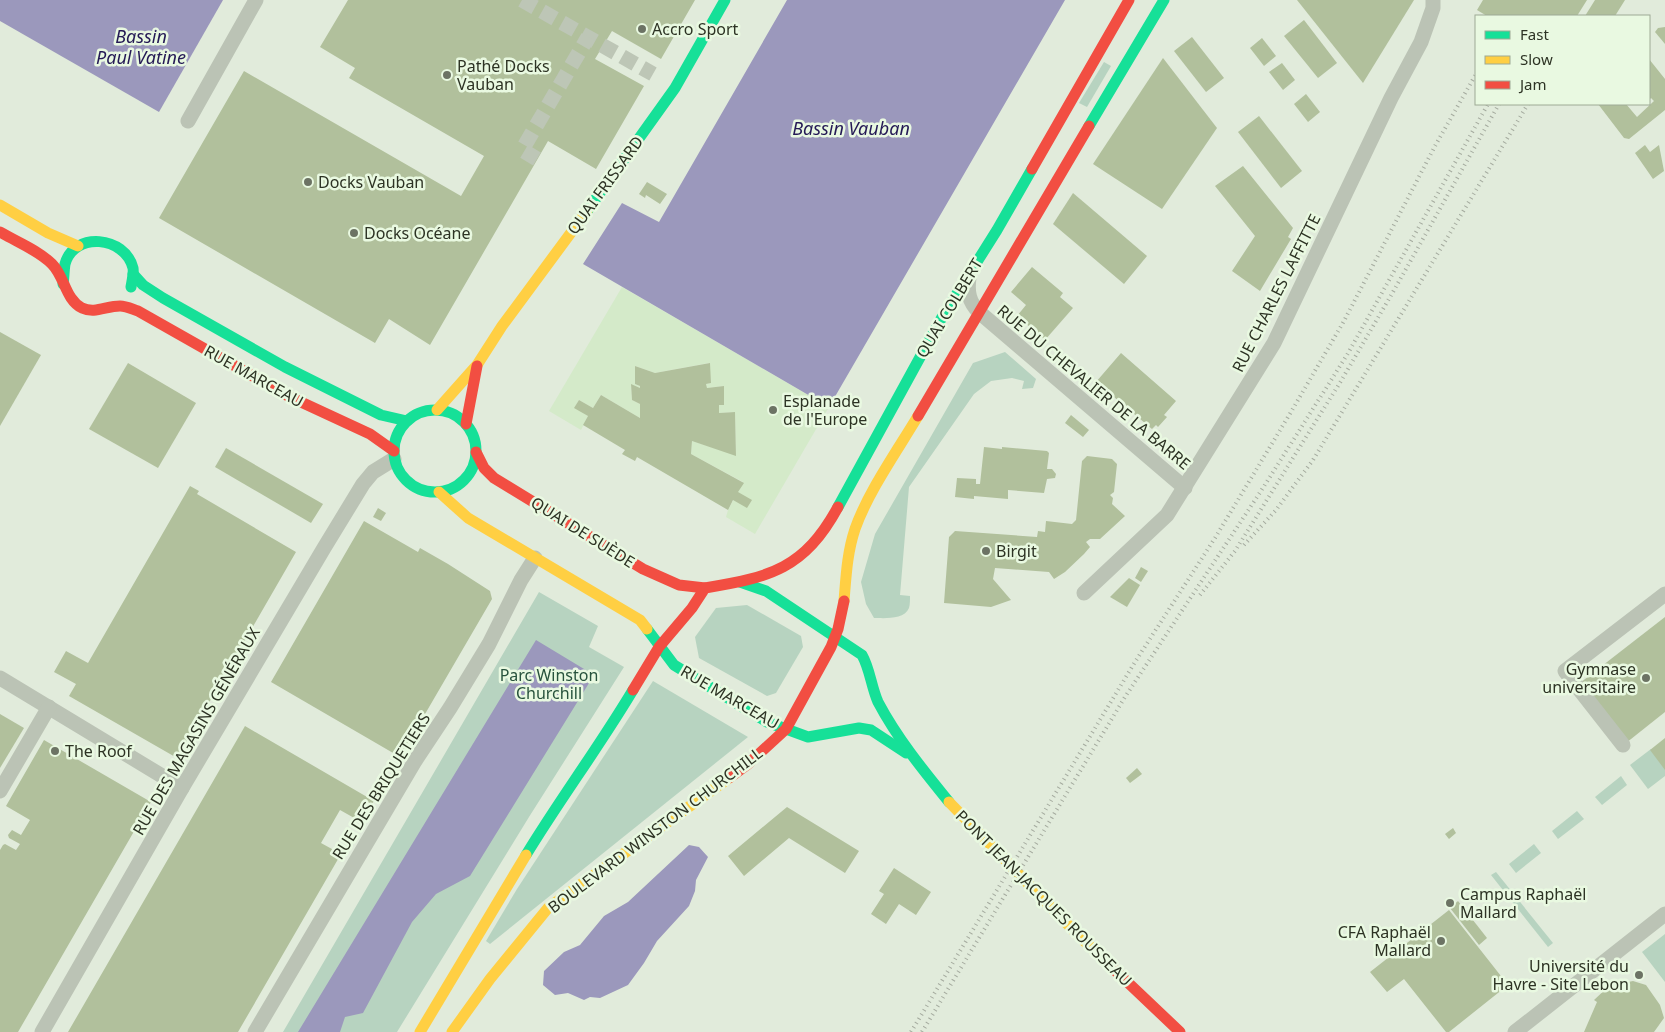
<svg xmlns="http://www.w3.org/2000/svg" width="1665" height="1032" font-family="'Noto Sans',sans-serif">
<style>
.green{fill:#b7d3c0}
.plaza{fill:#d4eac9}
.water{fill:#9b98bc}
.building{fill:#b1c09c}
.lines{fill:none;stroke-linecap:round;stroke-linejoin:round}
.street-tunnel{stroke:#bdc6b6;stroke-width:15;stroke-dasharray:15 8;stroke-linecap:butt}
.street{stroke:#bbc3b5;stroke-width:15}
.fast{stroke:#16e098;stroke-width:11}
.slow{stroke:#ffcf43;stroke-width:11}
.jam{stroke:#f24e42;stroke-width:11}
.rail{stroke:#a5ab9f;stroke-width:4;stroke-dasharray:1 4;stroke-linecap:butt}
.poi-dot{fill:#6c7364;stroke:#e9f9e1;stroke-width:2}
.labels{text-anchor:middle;stroke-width:5;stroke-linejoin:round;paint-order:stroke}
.poi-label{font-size:16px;fill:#2d3324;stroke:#e9f9e1;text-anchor:start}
.street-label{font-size:16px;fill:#2d3324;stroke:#e9f9e1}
.park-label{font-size:16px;fill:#27523c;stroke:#e9f9e1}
.water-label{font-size:18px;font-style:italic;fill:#241955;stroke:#e9f9e1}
</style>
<rect width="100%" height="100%" fill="#e1ebdb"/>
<!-- green -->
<g class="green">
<polygon points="1104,62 1111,66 1087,107 1079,103"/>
<path d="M1005,352l31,27 -3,9 -11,1 2,-8 -12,-3 -21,3 -17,13 -65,93 -9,108 10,1c0,3 0,9 -1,12 -5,12 -25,10 -35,10l-8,-14 -5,-22 14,-48 98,-171z"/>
<polygon points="539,592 598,626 589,647 624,667 529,817 397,1032 283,1032"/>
<polygon points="747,605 801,636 803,647 776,693 767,696 699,658 695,637 716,608"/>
<polygon points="653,681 748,737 490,944 486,941 517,889"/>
<polygon points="1651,749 1665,766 1665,776 1648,789 1630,765"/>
<polygon points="1621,776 1627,785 1602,805 1595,797"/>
<polygon points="1577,811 1584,819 1558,839 1552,831"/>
<polygon points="1534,844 1541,853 1516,873 1509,864"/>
<polygon points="1496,872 1553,943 1548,947 1491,875"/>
<polygon points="1665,934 1665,982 1642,952"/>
</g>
<!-- plaza -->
<polygon class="plaza" points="622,287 829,407 755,534 726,517 728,510 743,482 691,454 692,441 736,455 735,412 719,413 719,405 724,405 724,386 707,388 706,384 711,383 709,363 655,373 635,366 635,384 640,386 640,388 631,385 632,400 640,404 640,418 601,395 593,408 579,400 575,407 588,416 581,430 549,411"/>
<!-- water -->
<g class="water">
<polygon points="0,0 223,0 159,112 0,21"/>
<polygon points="787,0 1065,0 829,407 583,264 622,203 659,222"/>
<polygon points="536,640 594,675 470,876 436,894 412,922 363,1013 345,1017 340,1032 298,1032"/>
<polygon points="689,845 699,847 708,857 696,880 695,891 689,906 657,941 644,963 628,985 600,998 590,997 584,1000 568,993 555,995 543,985 544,971 564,952 580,945 604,916 628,902"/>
</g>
<!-- building -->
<g class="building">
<polygon points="348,0 695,0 661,59 612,31 595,59 644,86 596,169 548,141 430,345 389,319 375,343 159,218 244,71 461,196 484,156 349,78 355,68 320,47"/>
<polygon points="1297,0 1414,0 1363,83"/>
<polygon points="1483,0 1587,0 1577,16 1487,16 1477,10"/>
<polygon points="1595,0 1625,0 1615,16 1585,16"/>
<polygon points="1304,20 1337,63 1318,78 1284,36"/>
<polygon points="1665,27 1665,44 1655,32 1658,28"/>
<polygon points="1192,37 1224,78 1206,92 1174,51"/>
<polygon points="1262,38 1276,56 1264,66 1250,48"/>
<polygon points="1163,58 1217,128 1162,209 1093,164"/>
<polygon points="1649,59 1665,79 1665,110 1629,139 1624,138 1598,104 1626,104 1637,117 1654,101 1651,98 1649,100"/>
<polygon points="1282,63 1295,80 1283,90 1269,72"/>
<polygon points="1306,94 1320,112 1308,122 1294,104"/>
<polygon points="1259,116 1302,171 1281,188 1238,132"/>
<polygon points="1645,145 1650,152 1659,145 1664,171 1653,179 1635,153"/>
<polygon points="1243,166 1293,228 1288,237 1291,239 1260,291 1232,271 1255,236 1215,186"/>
<polygon points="647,182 667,194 660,204 646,195 645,198 639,194"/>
<polygon points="1073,193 1147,256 1124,284 1053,224"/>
<polygon points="1032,267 1063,293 1060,297 1073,308 1045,340 1017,316 1026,305 1011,292"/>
<polygon points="0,332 41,355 0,426"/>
<polygon points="1121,353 1176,401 1164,415 1167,417 1158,427 1156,425 1152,429 1096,382"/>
<polygon points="128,363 196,403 158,468 89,429"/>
<polygon points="710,363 711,383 706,384 707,388 724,386 724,405 719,405 719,413 735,412 736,456 692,441 691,454 744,483 738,492 752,500 747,508 733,500 728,510 637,457 635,461 622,454 625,450 583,425 588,416 574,408 579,400 593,408 601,395 640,418 640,404 632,400 631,384 640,388 640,386 635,384 635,366 655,373"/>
<polygon points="1071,415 1089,430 1083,437 1065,423"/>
<polygon points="984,447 1002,449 1002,447 1047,451 1049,453 1047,469 1052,469 1056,474 1055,478 1047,479 1044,493 1008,490 1008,499 974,496 974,499 955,497 957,478 976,479 976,484 980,484"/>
<polygon points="226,448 323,504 311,523 215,467"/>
<polygon points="1087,456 1112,459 1117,464 1114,492 1110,495 1113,498 1112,504 1125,516 1100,539 1090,539 1086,542 1090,547 1084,554 1065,572 1054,579 1049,572 995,568 993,579 1011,600 991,607 944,603 949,537 955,531 1037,537 1038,531 1045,532 1046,521 1072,524 1076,520 1082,461"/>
<polygon points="190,486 199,491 197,494 296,552 177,758 69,696 76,684 54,672 66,651 88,663"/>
<polygon points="378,508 386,513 381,521 373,517"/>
<polygon points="364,521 418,552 420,548 448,564 490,591 492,599 400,757 271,682"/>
<polygon points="1141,567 1148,571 1141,582 1135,578"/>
<polygon points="1129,578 1140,585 1127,607 1110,597"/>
<polygon points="1665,617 1665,712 1626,743 1580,683"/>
<polygon points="0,714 24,728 0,768"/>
<polygon points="245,726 374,801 368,810 363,807 356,819 340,810 321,843 341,854 238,1032 68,1032"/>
<polygon points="1665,738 1665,770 1650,750"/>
<polygon points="44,740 151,802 18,1032 0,1032 0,850 3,845 5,844 16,850 20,844 9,838 8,835 12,830 21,835 30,820 6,806"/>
<polygon points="1137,768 1142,774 1130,783 1126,778"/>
<polygon points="787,807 859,851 845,873 789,838 744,876 728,856"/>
<polygon points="1453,828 1456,833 1449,839 1445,834"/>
<polygon points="894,868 931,892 916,915 899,904 886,924 871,914 884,894 879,891"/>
<polygon points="1458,901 1487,938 1479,945 1450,908"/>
<polygon points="1449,910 1508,985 1449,1032 1446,1032 1404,979 1387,992 1370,972"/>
<polygon points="1633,981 1646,985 1660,1005 1664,1018 1654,1032 1584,1032 1597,1002 1594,1000 1609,986"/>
</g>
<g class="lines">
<!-- street-tunnel -->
<g class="street-tunnel">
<polyline points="522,0 653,74"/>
<polyline points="537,159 522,150 588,37"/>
</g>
<!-- street -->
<g class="street">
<polyline points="188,121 256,0"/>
<path d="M969,278c-2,14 0,24 10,34l206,176"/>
<polyline points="1084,593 1167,515 1274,343 1391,98 1421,42 1433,8 1433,0"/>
<polyline points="0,678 182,788"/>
<polyline points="1623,745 1565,671 1665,594"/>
<polyline points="0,791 49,707"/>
<polyline points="42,1032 182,788 324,548 363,484 373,472 394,459"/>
<polyline points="255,1032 415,761 450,708 489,644 521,580 535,558"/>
<polyline points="1515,1032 1665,914"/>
</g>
<!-- fast -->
<g class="fast">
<polyline points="1089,126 1164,0"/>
<polyline points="587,211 675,88 725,0"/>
<polyline points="133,274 143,285 163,298 285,367 381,415 407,421"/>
<path d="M63,284c1,-6 1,-14 2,-20 9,-33 60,-28 68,4 1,5 -1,13 -2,19"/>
<circle cx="435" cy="451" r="41"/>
<polyline points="838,507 941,319 997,230 1032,169"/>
<path d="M740,582l26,9 96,64c8,14 9,31 16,47 19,36 45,68 71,100"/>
<polyline points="647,629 674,665 767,722 808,737 859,728 871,730 906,753"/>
<path d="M526,855c34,-56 73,-108 107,-165"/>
</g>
<!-- slow -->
<g class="slow">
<polyline points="0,205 48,233 78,246"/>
<polyline points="437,410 477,365 502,326 587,211"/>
<polyline points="439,492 468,518 640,620 647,629"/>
<path d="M844,601c2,-24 3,-48 11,-72 13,-37 42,-78 63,-113"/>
<polyline points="949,802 1075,932 1101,957"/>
<polyline points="420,1032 526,855"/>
<polyline points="452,1032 490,979 548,908 729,778"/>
</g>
<!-- jam -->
<g class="jam">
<polyline points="1032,169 1129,0"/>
<path d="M0,232c17,10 38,18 52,32 13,13 13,35 30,44 13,6 24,-2 38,-2 6,0 12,3 18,5l150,85 82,38 24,17"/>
<polyline points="918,416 1089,126"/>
<polyline points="466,424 477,366"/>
<polyline points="476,452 484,468 494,478 643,569 679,585 705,588"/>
<path d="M633,690l26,-43 33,-39 13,-20c66,-11 99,-19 133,-81"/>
<polyline points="729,778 748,764 786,729 831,647 838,629 844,601"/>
<polyline points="1101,957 1180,1032"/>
</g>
<!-- rail -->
<g class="rail">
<polyline points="1244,545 1276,510 1313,460 1528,104"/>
<polyline points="1200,595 1235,551 1341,381 1393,292 1499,104"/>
<polyline points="911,1032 1135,662 1215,538 1291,412 1344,321 1435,146 1476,74"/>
<polyline points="922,1032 1125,697 1261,491 1347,355 1488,104"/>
</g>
</g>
<!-- markers -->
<g class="poi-dot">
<circle cx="642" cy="29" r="5"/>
<circle cx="447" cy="75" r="5"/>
<circle cx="308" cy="182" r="5"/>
<circle cx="354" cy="233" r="5"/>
<circle cx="773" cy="410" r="5"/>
<circle cx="986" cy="551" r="5"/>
<circle cx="1646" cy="678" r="5"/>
<circle cx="55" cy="751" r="5"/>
<circle cx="1450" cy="903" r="5"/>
<circle cx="1441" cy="941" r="5"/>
<circle cx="1639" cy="975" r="5"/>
</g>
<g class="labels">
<!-- poi labels -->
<g class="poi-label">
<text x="652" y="35">Accro Sport</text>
<text x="457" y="72">Pathé Docks<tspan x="457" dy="18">Vauban</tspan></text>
<text x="318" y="188">Docks Vauban</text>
<text x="364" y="239">Docks Océane</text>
<text x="783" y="407">Esplanade<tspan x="783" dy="18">de l'Europe</tspan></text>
<text x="996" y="557">Birgit</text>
<text x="1636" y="675" text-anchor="end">Gymnase<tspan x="1636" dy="18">universitaire</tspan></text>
<text x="65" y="757">The Roof</text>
<text x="1460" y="900">Campus Raphaël<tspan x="1460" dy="18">Mallard</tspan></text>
<text x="1431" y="938" text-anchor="end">CFA Raphaël<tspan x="1431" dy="18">Mallard</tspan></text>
<text x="1629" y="972" text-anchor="end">Université du<tspan x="1629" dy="18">Havre - Site Lebon</tspan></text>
</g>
<!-- street labels -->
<g class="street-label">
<text transform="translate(605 185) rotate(-54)" y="6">QUAI FRISSARD</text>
<text transform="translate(1276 293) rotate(-63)" y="6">RUE CHARLES LAFFITTE</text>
<text transform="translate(949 308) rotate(-59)" y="6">QUAI COLBERT</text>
<text transform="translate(254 376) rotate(29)" y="6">RUE MARCEAU</text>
<text transform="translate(1094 387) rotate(40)" y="6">RUE DU CHEVALIER DE LA BARRE</text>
<text transform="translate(583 532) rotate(32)" y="6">QUAI DE SUÈDE</text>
<text transform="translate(730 697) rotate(30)" y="6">RUE MARCEAU</text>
<text transform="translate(196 731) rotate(-60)" y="6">RUE DES MAGASINS GÉNÉRAUX</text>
<text transform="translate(381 786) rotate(-58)" y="6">RUE DES BRIQUETIERS</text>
<text transform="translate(655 830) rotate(-37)" y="6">BOULEVARD WINSTON CHURCHILL</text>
<text transform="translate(1044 898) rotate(45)" y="6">PONT JEAN-JACQUES ROUSSEAU</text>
</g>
<!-- park labels -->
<g class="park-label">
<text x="549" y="681">Parc Winston<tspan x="549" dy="18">Churchill</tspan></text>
</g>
<!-- water labels -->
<g class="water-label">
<text x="141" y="43">Bassin<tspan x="141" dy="21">Paul Vatine</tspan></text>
<text x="851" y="135">Bassin Vauban</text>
</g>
</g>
<!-- legend -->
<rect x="1475" y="15" width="175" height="90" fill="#e9f9e1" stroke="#9eaa95"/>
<rect x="1485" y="31" width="25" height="8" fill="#16e098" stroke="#9eaa95"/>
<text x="1520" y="40" font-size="15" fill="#2d3324">Fast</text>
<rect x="1485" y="56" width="25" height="8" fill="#ffcf43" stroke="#9eaa95"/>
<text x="1520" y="65" font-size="15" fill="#2d3324">Slow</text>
<rect x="1485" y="81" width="25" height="8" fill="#f24e42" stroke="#9eaa95"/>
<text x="1520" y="90" font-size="15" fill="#2d3324">Jam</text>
</svg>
